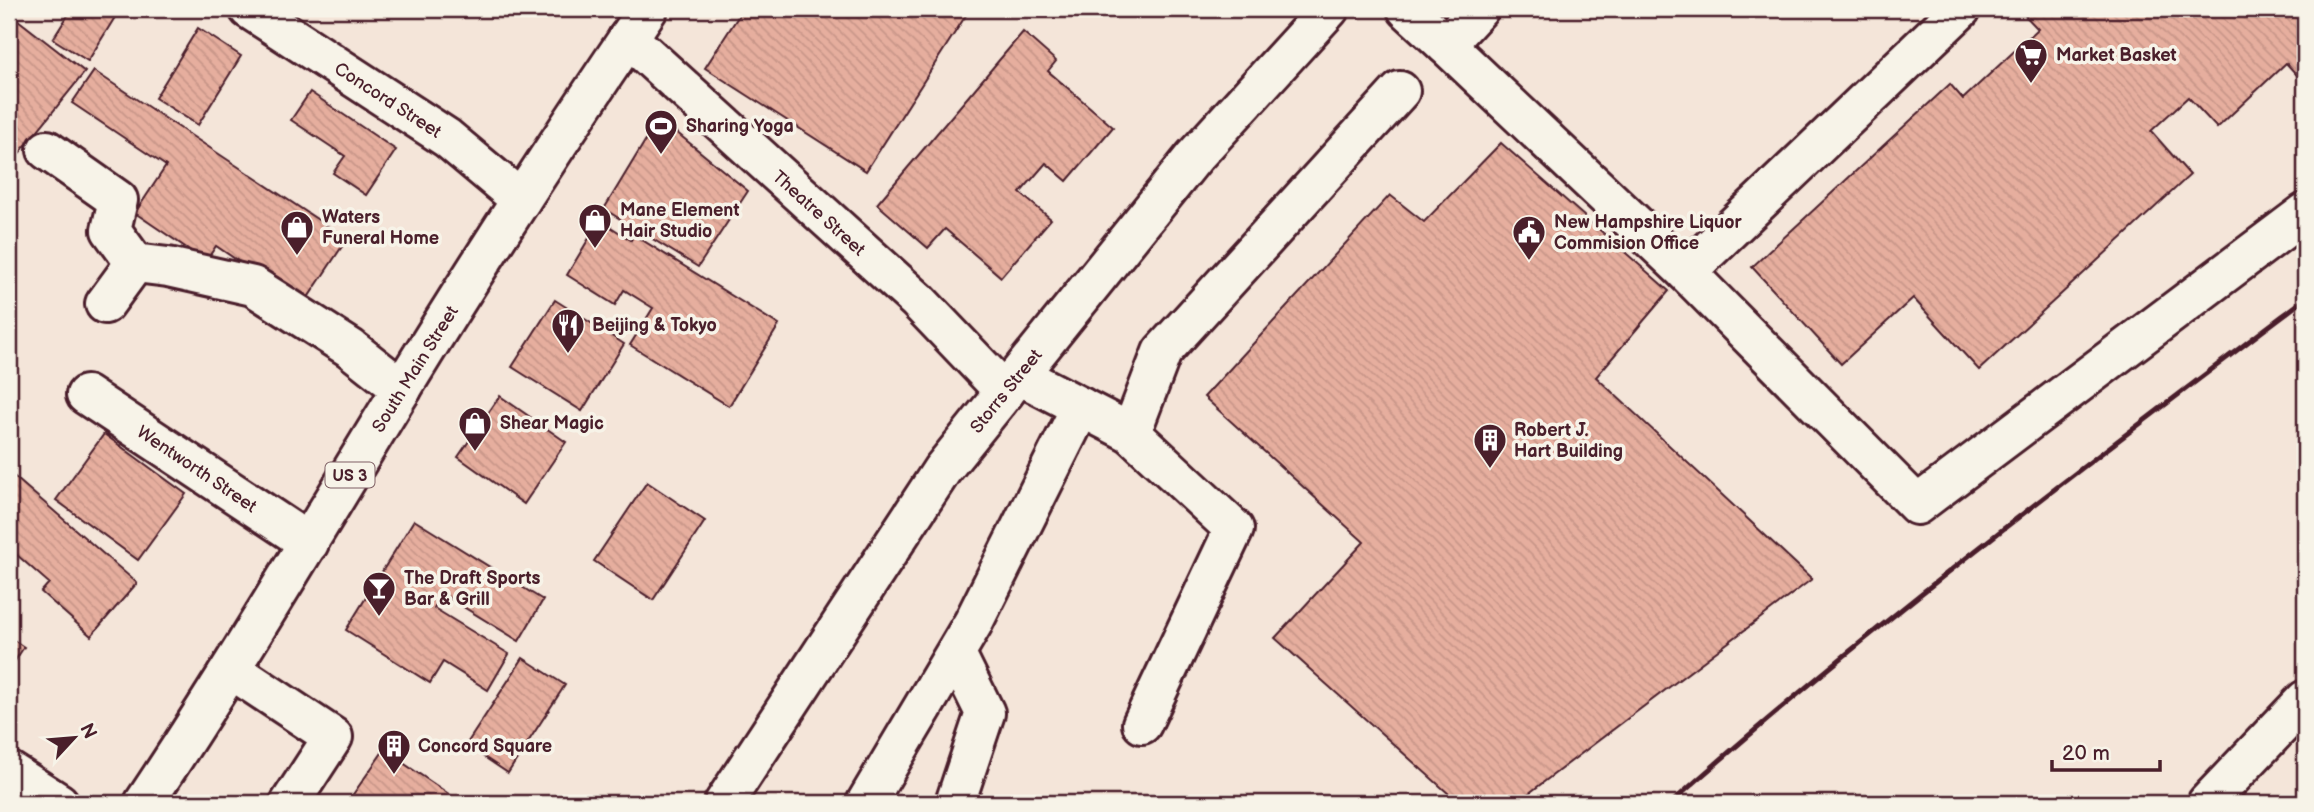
<svg xmlns="http://www.w3.org/2000/svg" width="2314" height="812" font-family="'Balsamiq Sans',sans-serif">
<style>
.building{fill:url(#building-back-hatch);stroke:#4a1f2b;stroke-width:2}
.lines{fill:none;stroke-linecap:round;stroke-linejoin:round}
.minor-casing{stroke:#4a1f2b;stroke-width:44}
.major-casing{stroke:#4a1f2b;stroke-width:44}
.highway-casing{stroke:#4a1f2b;stroke-width:44}
.minor{stroke:#f7f3e8;stroke-width:38}
.major{stroke:#f7f3e8;stroke-width:38}
.highway{stroke:#f7f3e8;stroke-width:38}
.rail{stroke:#4a1f2b;stroke-width:5}
.labels{text-anchor:middle;stroke-width:7;stroke-linejoin:round;paint-order:stroke}
.shield{fill:#f7f3e8;stroke:#7e5f64;stroke-width:2}
.shield-label{font-size:16px;font-weight:bold;fill:#4a1f2b}
.poi-label{font-size:18px;font-weight:bold;fill:#4a1f2b;stroke:#f7f3e8;text-anchor:start}
.street-label{font-size:18px;fill:#4a1f2b;stroke:#f7f3e8}
</style>
<defs>
<pattern id="building-back-hatch" width="6" height="6" patternUnits="userSpaceOnUse" patternTransform="scale(1.75)"><rect width="6" height="6" fill="#e6ae9e"/><path d="M-1 5l2 2M0 0l6 6M5-1l2 2" fill="none" stroke="#c79588"/></pattern>
</defs>
<rect width="100%" height="100%" fill="#f4e5d9"/>
<filter id="ink" filterUnits="userSpaceOnUse"><feTurbulence type="fractalNoise" baseFrequency=".0143" numOctaves="2"/><feDisplacementMap in="SourceGraphic" scale="14" xChannelSelector="R" yChannelSelector="G"/><feConvolveMatrix kernelMatrix="1 2 1 2 8 2 1 2 1" color-interpolation-filters="sRGB"/></filter>
<g filter="url(#ink)">
<!-- building -->
<g class="building">
<polygon points="72,9 120,9 88,61 53,39"/>
<polygon points="743,9 970,9 866,171 705,68"/>
<polygon points="2019,9 2305,9 2305,84 2286,63 2217,128 2188,97 2151,131 2190,175 1979,370 1913,298 1841,364 1752,267 1950,84 1963,99 2038,29"/>
<polygon points="9,13 85,72 9,166"/>
<polygon points="198,28 241,56 198,125 155,98"/>
<polygon points="1023,32 1056,61 1048,71 1113,127 1067,181 1046,163 1020,193 1051,219 1001,277 945,229 928,248 877,204"/>
<polygon points="94,71 347,239 303,305 216,246 206,261 135,213 166,166 72,103"/>
<polygon points="310,92 396,150 366,195 333,173 345,156 291,120"/>
<polygon points="659,118 748,191 698,267 604,209"/>
<polygon points="1501,143 1669,291 1596,377 1812,579 1516,803 1459,803 1275,638 1364,542 1204,397 1390,195 1424,222"/>
<polygon points="600,220 631,240 634,235 779,325 729,406 630,345 653,308 624,290 615,305 567,275"/>
<polygon points="555,300 624,344 582,411 512,367"/>
<polygon points="500,396 566,442 524,504 458,457"/>
<polygon points="104,434 186,494 138,560 56,500"/>
<polygon points="9,472 137,583 91,636 41,592 49,583 9,548"/>
<polygon points="647,482 705,521 653,600 594,561"/>
<polygon points="414,520 543,600 519,641 442,594 434,608 509,654 488,690 443,662 430,683 346,630"/>
<polygon points="9,637 24,647 9,670"/>
<polygon points="523,658 565,685 508,773 466,745"/>
<polygon points="384,750 462,803 347,803"/>
</g>
<g class="lines">
<defs>
<g id="minor">
<polyline points="249,9 447,138 521,200"/>
<polyline points="1407,9 1446,45"/>
<polyline points="1479,9 1446,45 1686,272 1961,9"/>
<polyline points="628,38 918,301 1005,392"/>
<polyline points="47,150 118,200 111,230 135,263 168,267 253,286 350,348 402,389"/>
<polyline points="1686,272 1917,505 2305,213"/>
<polyline points="105,304 135,263"/>
<polyline points="1019,375 1131,433 1234,529 1142,724"/>
<polyline points="86,395 309,543"/>
<polyline points="1131,433 1162,352 1400,91"/>
<polyline points="232,670 333,737 290,803"/>
<polyline points="9,771 59,803"/>
<polyline points="724,803 942,470 1194,157 1329,9"/>
<polyline points="866,803 973,623 1081,407"/>
<polyline points="955,803 985,713 956,654"/>
</g>
<path id="major" d="M144,803c90,-135 172,-274 257,-413 79,-129 162,-256 247,-381"/>
<polyline id="highway" points="2207,803 2305,700"/>
</defs>
<!-- minor casing -->
<use href="#minor" class="minor-casing"/>
<!-- major casing -->
<use href="#major" class="major-casing"/>
<!-- highway casing -->
<use href="#highway" class="highway-casing"/>
<!-- minor -->
<use href="#minor" class="minor"/>
<!-- major -->
<use href="#major" class="major"/>
<!-- highway -->
<use href="#highway" class="highway"/>
<!-- rail -->
<path class="rail" d="M1671,803c202,-179 418,-341 634,-504"/>
</g>
</g>
<!-- icons -->
<defs>
<symbol id="supermarket-pin" viewBox="-11 -11 22 30"><path d="M0 17L-7.5 6A9.5 9.5 0 1 1 7.5 6Z" fill="#4a1f2b" stroke="#f7f3e8"/><path d="M-6-5.5h2.5l.6 2H6L4.5 2H-2.5L-4.4-4H-6ZM-1.5 3.2a1.3 1.3 0 1 0 .1 0ZM3 3.2a1.3 1.3 0 1 0 .1 0Z" fill="#fff"/></symbol>
<symbol id="stadium-pin" viewBox="-11 -11 22 30"><path d="M0 17L-7.5 6A9.5 9.5 0 1 1 7.5 6Z" fill="#4a1f2b" stroke="#f7f3e8"/><path d="M0-5a6.5 5 0 1 0 0 10a6.5 5 0 1 0 0-10ZM-3.5-1.8h7v3.6h-7Z" fill="#fff"/></symbol>
<symbol id="shop-pin" viewBox="-11 -11 22 30"><path d="M0 17L-7.5 6A9.5 9.5 0 1 1 7.5 6Z" fill="#4a1f2b" stroke="#f7f3e8"/><path d="M-5-2.5h2.3a2.7 3.5 0 0 1 5.4 0H5L5.5 6h-11ZM-1.5-2.5h3a1.5 2.3 0 0 0-3 0Z" fill="#fff"/></symbol>
<symbol id="civic-pin" viewBox="-11 -11 22 30"><path d="M0 17L-7.5 6A9.5 9.5 0 1 1 7.5 6Z" fill="#4a1f2b" stroke="#f7f3e8"/><path d="M-.6-6.5H3V-4.5H.6V-3L4-1V1h2V6H-6V1h2V-1L-.6-3ZM-1.2 2.5V6h2.4V2.5Z" fill="#fff"/></symbol>
<symbol id="restaurant-pin" viewBox="-11 -11 22 30"><path d="M0 17L-7.5 6A9.5 9.5 0 1 1 7.5 6Z" fill="#4a1f2b" stroke="#f7f3e8"/><path d="M-5-6h1v4h1v-4h1v4h1v-4h1v5L-1.5 .5V6h-2V.5L-5-1ZM5-6V6H3V1.5H1.5Q1.5-4 5-6Z" fill="#fff"/></symbol>
<symbol id="building-pin" viewBox="-11 -11 22 30"><path d="M0 17L-7.5 6A9.5 9.5 0 1 1 7.5 6Z" fill="#4a1f2b" stroke="#f7f3e8"/><path d="M-4-6H4V6H1V3H-1V6H-4ZM-2.5-4.3h1.7v1.8h-1.7ZM.8-4.3h1.7v1.8H.8ZM-2.5-1h1.7V.8h-1.7ZM.8-1h1.7V.8H.8Z" fill="#fff"/></symbol>
<symbol id="bar-pin" viewBox="-11 -11 22 30"><path d="M0 17L-7.5 6A9.5 9.5 0 1 1 7.5 6Z" fill="#4a1f2b" stroke="#f7f3e8"/><path d="M-6-5H6L.8 .8V4.5H3.5V6h-7V4.5H-.8V.8Z" fill="#fff"/></symbol>
</defs>
<g fill-rule="evenodd">
<use href="#supermarket-pin" x="2012" y="36" width="38" height="52"/>
<use href="#stadium-pin" x="642" y="107" width="38" height="52"/>
<use href="#shop-pin" x="576" y="201" width="38" height="52"/>
<use href="#shop-pin" x="278" y="208" width="38" height="52"/>
<use href="#civic-pin" x="1510" y="213" width="38" height="52"/>
<use href="#restaurant-pin" x="549" y="306" width="38" height="52"/>
<use href="#shop-pin" x="456" y="404" width="38" height="52"/>
<use href="#building-pin" x="1471" y="421" width="38" height="52"/>
<use href="#bar-pin" x="360" y="569" width="38" height="52"/>
<use href="#building-pin" x="375" y="727" width="38" height="52"/>
</g>
<g class="labels">
<!-- shield labels -->
<rect class="shield" x="325.5" y="462.5" width="49" height="25" rx="5"/>
<g class="shield-label">
<text x="350" y="481">US 3</text>
</g>
<!-- poi labels -->
<g class="poi-label">
<text x="2056" y="61">Market Basket</text>
<text x="686" y="132">Sharing Yoga</text>
<text x="620" y="216">Mane Element<tspan x="620" dy="21">Hair Studio</tspan></text>
<text x="322" y="223">Waters<tspan x="322" dy="21">Funeral Home</tspan></text>
<text x="1554" y="228">New Hampshire Liquor<tspan x="1554" dy="21">Commision Office</tspan></text>
<text x="592" y="331">Beijing &amp; Tokyo</text>
<text x="500" y="429">Shear Magic</text>
<text x="1514" y="436">Robert J.<tspan x="1514" dy="21">Hart Building</tspan></text>
<text x="404" y="584">The Draft Sports<tspan x="404" dy="21">Bar &amp; Grill</tspan></text>
<text x="418" y="752">Concord Square</text>
</g>
<!-- street labels -->
<g class="street-label">
<text transform="translate(388 100) rotate(33)" y="6">Concord Street</text>
<text transform="translate(819 213) rotate(42)" y="6">Theatre Street</text>
<text transform="translate(415 369) rotate(-58)" y="6">South Main Street</text>
<text transform="translate(1006 391) rotate(-51)" y="6">Storrs Street</text>
<text transform="translate(197 469) rotate(34)" y="6">Wentworth Street</text>
</g>
</g>
<!-- margin -->
<rect width="2314" height="812" fill="none" stroke="#f7f3e8" stroke-width="35"/>
<rect x="18" y="18" width="2279" height="777" fill="none" stroke="#4a1f2b" stroke-width="2.5" filter="url(#ink)"/>
<!-- north arrow -->
<g transform="translate(74 738) rotate(64)" stroke="#f7f3e8" stroke-width="5" paint-order="stroke">
<path d="M0-5L12 26L0 18L-12 26Z" fill="#4a1f2b"/>
<text y="-10" font-size="19" font-weight="bold" text-anchor="middle" fill="#4a1f2b">N</text>
</g>
<!-- scale -->
<path d="M2052 760v10h108v-10" fill="none" stroke="#4a1f2b" stroke-width="3.5"/>
<text x="2062" y="760" font-size="21" fill="#4a1f2b" stroke="#f7f3e8" stroke-width="5" paint-order="stroke">20 m</text>
</svg>
